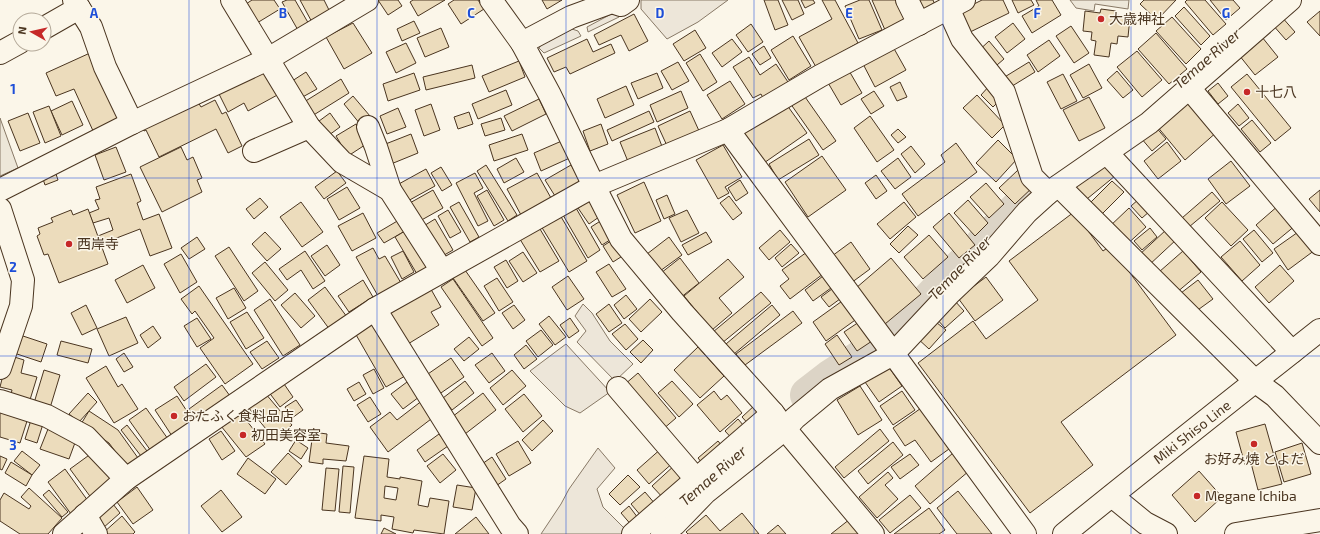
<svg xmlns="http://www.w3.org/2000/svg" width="1320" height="534" font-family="'Exo 2','Noto Sans JP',sans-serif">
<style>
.green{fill:#ede6d9;stroke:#887966}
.parking{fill:#ede7d9;stroke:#887966}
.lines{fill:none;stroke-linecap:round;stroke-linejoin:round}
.river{stroke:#dcd4c6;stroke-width:36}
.building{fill:#ecdcbc;stroke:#4a3520;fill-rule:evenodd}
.minor-casing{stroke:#4a3520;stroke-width:24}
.major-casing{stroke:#4a3520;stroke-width:24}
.minor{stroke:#fbf6e9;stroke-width:22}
.major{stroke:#fbf6e9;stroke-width:22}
.grid{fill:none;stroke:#1d4ed8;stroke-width:1;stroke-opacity:0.55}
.poi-dot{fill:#c62828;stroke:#fbf6e9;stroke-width:1.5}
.labels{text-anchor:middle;stroke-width:3;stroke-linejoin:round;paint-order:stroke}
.poi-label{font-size:14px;fill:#4a3520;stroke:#fbf6e9;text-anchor:start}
.street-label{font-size:14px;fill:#4a3520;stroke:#fbf6e9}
.water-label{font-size:15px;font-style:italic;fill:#4a3520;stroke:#fbf6e9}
.grid-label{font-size:13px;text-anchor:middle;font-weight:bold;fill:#1d4ed8;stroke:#fbf6e9;stroke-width:3;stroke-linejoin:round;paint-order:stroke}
</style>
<rect width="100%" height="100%" fill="#fbf6e9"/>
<!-- green -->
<g class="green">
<polygon points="641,0 728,0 698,22 667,39 641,9"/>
<polygon points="615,12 619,17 588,32 587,27"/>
<polygon points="572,29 578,31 581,36 544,53 539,48 543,42"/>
<polygon points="583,304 592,313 610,341 633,364 615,381 577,342 586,331 575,316"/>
<polygon points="566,344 610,392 580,413 565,406 530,371"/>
<polygon points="598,448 615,468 597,489 603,507 626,530 621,534 541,534 561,504 569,489"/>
</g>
<!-- parking -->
<g class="parking">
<polygon points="1070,0 1129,0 1128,9 1095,4 1094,11 1076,8"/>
<polygon points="0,118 18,168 0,176"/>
</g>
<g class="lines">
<!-- river -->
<polyline class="river" points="808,395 830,378 892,338 1032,194"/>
</g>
<!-- building -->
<g class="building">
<polygon points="252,0 274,0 280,9 257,23 246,4"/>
<polygon points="287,0 295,0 310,26 299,32 282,2"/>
<polygon points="300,0 324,0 331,14 313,24"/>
<polygon points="378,0 398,0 402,6 388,15"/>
<polygon points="413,0 445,0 418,16 410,2"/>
<polygon points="454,0 478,0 484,9 461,24 448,4"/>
<polygon points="542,0 562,0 547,9"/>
<polygon points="764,0 778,0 788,25 775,30"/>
<polygon points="782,0 798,0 804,14 792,20"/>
<polygon points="801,0 813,0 815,3 805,8"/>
<polygon points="822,0 835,0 858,43 816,67 799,37 832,19"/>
<polygon points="860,0 869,0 882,30 859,39 845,6"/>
<polygon points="872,0 899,0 908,20 885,30"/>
<polygon points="910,0 933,0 935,5 915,13"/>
<polygon points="982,0 1003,0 1009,13 964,35 954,14"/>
<polygon points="1012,0 1031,0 1034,5 1018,13"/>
<polygon points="1036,0 1052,0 1061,15 1032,33 1022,16 1039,6"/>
<polygon points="1144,0 1176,0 1157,20 1140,4"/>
<polygon points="1187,0 1205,0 1226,24 1213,35 1185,2"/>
<polygon points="1210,0 1233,0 1240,8 1226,20"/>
<polygon points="1184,7 1210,36 1201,45 1175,16"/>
<polygon points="1101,9 1116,11 1116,15 1130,17 1128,37 1118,36 1117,44 1111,43 1109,57 1094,55 1096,41 1091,40 1092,32 1083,31 1085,11 1100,13"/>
<polygon points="1320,11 1320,36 1307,22"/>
<polygon points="634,14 648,41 629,51 621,35 599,45 594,35"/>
<polygon points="1281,16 1295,32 1286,40 1272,24"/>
<polygon points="1172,17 1201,49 1186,64 1156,31"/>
<polygon points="414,21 420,33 402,41 397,29"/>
<polygon points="353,23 372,53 344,69 326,37"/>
<polygon points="1013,23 1025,39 1007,53 995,37"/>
<polygon points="751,24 763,42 748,52 736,35"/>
<polygon points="1071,26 1089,53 1074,63 1056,36"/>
<polygon points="441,28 449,47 425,57 417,38"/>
<polygon points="695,30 706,48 684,61 673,44"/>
<polygon points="1156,33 1187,69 1169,84 1138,49"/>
<polygon points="793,36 811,66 789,80 771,50"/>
<polygon points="1262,37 1278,57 1255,75 1239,55"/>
<polygon points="587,39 593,52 611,44 615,53 570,74 566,67 554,72 547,58"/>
<polygon points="732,39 742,52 722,67 712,53"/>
<polygon points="1049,40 1060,56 1038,72 1027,55"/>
<polygon points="989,41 1004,59 990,71 975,54"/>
<polygon points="406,43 416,63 396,73 386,52"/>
<polygon points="892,45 906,70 875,87 862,62"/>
<polygon points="764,46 771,58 760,65 752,54"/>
<polygon points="1137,51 1162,80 1142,97 1117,67"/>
<polygon points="90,53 120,121 94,133 74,89 56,96 46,73"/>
<polygon points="700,54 717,82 703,91 686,63"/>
<polygon points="749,57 760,75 776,64 788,82 763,98 761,94 753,98 733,67"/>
<polygon points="519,61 525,77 489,92 482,76"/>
<polygon points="678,62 689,81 672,90 661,71"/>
<polygon points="1029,62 1035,72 1009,88 1003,78"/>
<polygon points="1089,64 1102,88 1083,98 1070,75"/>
<polygon points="472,65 475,78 426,90 423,77"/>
<polygon points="268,67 281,93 248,111 244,103 228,112 216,88"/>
<polygon points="848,69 862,93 841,105 827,81"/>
<polygon points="1117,71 1133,90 1123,98 1107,80"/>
<polygon points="306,72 317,89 299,99 289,83"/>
<polygon points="414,73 420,90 388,101 383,84"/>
<polygon points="657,73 663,88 638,99 631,83"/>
<polygon points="1063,74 1077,101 1061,109 1047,82"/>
<polygon points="1247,74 1291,128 1275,141 1231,87"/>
<polygon points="341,79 349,93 312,116 304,102"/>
<polygon points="730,81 745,104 722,119 707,95"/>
<polygon points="900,82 907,97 897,101 890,87"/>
<polygon points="1218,83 1228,96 1218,104 1208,91"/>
<polygon points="990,85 1002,98 993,107 981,95"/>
<polygon points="626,86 634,105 605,118 597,99"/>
<polygon points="506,90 512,105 478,119 472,104"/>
<polygon points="681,91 688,108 657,122 650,105"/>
<polygon points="874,91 884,106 871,114 861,99"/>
<polygon points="803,94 836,141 823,150 790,103"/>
<polygon points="977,95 1005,125 992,138 963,108"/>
<polygon points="353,96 370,116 360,124 344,104"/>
<polygon points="1089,97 1105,128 1079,141 1063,110"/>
<polygon points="1189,97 1218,131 1185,160 1156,125"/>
<polygon points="539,99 546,114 512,131 504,116"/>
<polygon points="215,100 222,114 226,112 242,146 228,153 216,129 159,157 146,130 144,131 141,125 198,102 201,107"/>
<polygon points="72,101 83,125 62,135 51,111"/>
<polygon points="784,101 807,133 761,165 739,133"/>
<polygon points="431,104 440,130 424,136 415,110"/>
<polygon points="1238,104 1249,118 1239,126 1228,113"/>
<polygon points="49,106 61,136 45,143 33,112"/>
<polygon points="398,108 406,127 387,134 380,116"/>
<polygon points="649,111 654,122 612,141 607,130"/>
<polygon points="690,111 700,133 668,148 658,126"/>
<polygon points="469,112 473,124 458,129 454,117"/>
<polygon points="28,113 40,143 20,151 8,121"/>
<polygon points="330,113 340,127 325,138 315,124"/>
<polygon points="870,116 894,150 877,162 854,128"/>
<polygon points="501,118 505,130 485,136 481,124"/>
<polygon points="1252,120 1271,143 1260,152 1241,129"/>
<polygon points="356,124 368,143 348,156 336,136"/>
<polygon points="601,124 608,144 590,151 583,131"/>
<polygon points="1155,126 1166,139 1152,151 1141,138"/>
<polygon points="655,128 663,149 629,164 620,142"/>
<polygon points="898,129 906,137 898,143 891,135"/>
<polygon points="411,134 418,153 391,164 383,145"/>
<polygon points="522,134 528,150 494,161 489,145"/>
<polygon points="809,139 819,155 778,180 769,164"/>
<polygon points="564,140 572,157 541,171 534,153"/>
<polygon points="998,140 1017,159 996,182 976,163"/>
<polygon points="1167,142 1181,161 1158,179 1144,161"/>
<polygon points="956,143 977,172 918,216 902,194 945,162 941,155"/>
<polygon points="723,145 742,177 725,187 729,193 718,199 696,160"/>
<polygon points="911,146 925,164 915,173 901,154"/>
<polygon points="116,147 126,172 104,180 95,155"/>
<polygon points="181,147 187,160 193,157 202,178 197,180 202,192 162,212 140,167"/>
<polygon points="822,156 846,190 808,217 785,182"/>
<polygon points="516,158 524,172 504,183 497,169"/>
<polygon points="898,158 911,177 895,189 881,171"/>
<polygon points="1103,161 1115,176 1082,203 1069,188"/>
<polygon points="1231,161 1250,186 1226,204 1208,179"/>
<polygon points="486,165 517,215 508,221 477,171"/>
<polygon points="571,165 581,182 555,196 545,180"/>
<polygon points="441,167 452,185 442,191 431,173"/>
<polygon points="426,169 435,186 406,202 397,185"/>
<polygon points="1018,170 1034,186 1015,204 999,188"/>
<polygon points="337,171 346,183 324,199 315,187"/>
<polygon points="475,173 483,188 474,193 488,221 478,226 456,183"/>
<polygon points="537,173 551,198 521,215 507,189"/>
<polygon points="56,174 58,180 45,185 43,179"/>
<polygon points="131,174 141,201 137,203 143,220 159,214 172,248 150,256 140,229 101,244 98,236 113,230 109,218 93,223 89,213 99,209 95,200 100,199 96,187"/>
<polygon points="876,175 887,191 876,199 865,183"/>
<polygon points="740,180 748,193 736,201 728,188"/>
<polygon points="1112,181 1124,192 1098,218 1087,206"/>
<polygon points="644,182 661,221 635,233 617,195"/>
<polygon points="986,183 1004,204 989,218 970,197"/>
<polygon points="347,187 360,208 339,220 327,199"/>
<polygon points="433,190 443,208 418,222 408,204"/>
<polygon points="487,190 504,220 494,226 477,196"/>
<polygon points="1320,190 1320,212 1309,199"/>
<polygon points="1212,192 1220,201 1189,227 1182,218"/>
<polygon points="667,195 675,214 664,219 656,200"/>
<polygon points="729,196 742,213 733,220 720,203"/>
<polygon points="260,198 268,207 254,219 246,209"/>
<polygon points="1139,199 1150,211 1142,218 1131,206"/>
<polygon points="968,200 988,223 975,236 954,213"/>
<polygon points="589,201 599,217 589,224 578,208"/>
<polygon points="301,202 323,232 302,247 280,217"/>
<polygon points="459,202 479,237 470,242 450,207"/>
<polygon points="904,202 916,217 890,239 877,224"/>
<polygon points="1222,202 1248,230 1231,246 1205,218"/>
<polygon points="1279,205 1296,225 1273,244 1256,225"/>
<polygon points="576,208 600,250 588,258 563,215"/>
<polygon points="1129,208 1146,227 1124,247 1108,228"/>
<polygon points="88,209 108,264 59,283 48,254 44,255 37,236 40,234 38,228 53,222 51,218 71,210 73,215"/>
<polygon points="448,210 461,232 450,238 438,216"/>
<polygon points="687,210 699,233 681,242 669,218"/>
<polygon points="1074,212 1103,251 1110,246 1176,335 1061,422 1093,465 1030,513 918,363 973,321 986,339 1038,300 1009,261"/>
<polygon points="363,213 376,238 352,251 338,226"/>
<polygon points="949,213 975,245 959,258 933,227"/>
<polygon points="560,215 587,261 569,272 541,226"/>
<polygon points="435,219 453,250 439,258 422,227"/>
<polygon points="399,220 405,231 384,243 377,233"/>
<polygon points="602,220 613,238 602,245 591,227"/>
<polygon points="537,224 559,261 540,272 518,236"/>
<polygon points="908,226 918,235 899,253 890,244"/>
<polygon points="410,228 432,265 417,274 395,237"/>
<polygon points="1150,228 1157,237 1142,250 1134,241"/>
<polygon points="1167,229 1177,239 1148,266 1138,256"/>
<polygon points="780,230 790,242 769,260 759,248"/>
<polygon points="1254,230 1273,253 1262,262 1243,239"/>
<polygon points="1301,230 1315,250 1288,270 1274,249"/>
<polygon points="265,232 281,249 267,261 252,244"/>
<polygon points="706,232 712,242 688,255 682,245"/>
<polygon points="929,235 948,257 923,279 904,257"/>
<polygon points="197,237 205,249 189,259 181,248"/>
<polygon points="669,237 682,255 660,271 647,254"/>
<polygon points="614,239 624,255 613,262 603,246"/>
<polygon points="1240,241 1260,265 1242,281 1221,257"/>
<polygon points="851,242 870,269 851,283 832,256"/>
<polygon points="791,244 799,253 782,267 775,258"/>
<polygon points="327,245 340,265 325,276 311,256"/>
<polygon points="229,247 258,291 244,301 215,256"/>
<polygon points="373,248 379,259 385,256 401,283 378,296 356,257"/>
<polygon points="305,251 325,281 313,289 301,270 287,280 279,269"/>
<polygon points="403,251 414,272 402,279 391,257"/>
<polygon points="1183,251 1201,272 1176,293 1159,272"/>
<polygon points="523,252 537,273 523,282 509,261"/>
<polygon points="807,252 823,274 790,299 780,286 789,279 782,270"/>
<polygon points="181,254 197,282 180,293 164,264"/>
<polygon points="680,258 699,283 680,298 661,273"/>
<polygon points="891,258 921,294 885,324 856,288"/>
<polygon points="728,259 744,277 719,298 732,313 712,330 684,296"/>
<polygon points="506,260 518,281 507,288 494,267"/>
<polygon points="265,262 288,290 275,301 252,273"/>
<polygon points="609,264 626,289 612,297 596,272"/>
<polygon points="143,265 155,288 127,303 115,280"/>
<polygon points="1280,265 1294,281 1269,303 1255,287"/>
<polygon points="465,270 495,313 483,321 453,278"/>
<polygon points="568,276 584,299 567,310 552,287"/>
<polygon points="823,276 831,288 813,301 805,290"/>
<polygon points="986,277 1003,300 975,321 958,298"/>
<polygon points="497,278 513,302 499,311 484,286"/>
<polygon points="453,279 493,338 482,346 441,287"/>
<polygon points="363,280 373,297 349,312 338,296"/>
<polygon points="1198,280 1213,299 1195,312 1181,293"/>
<polygon points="428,284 441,307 431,312 439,325 403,347 382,312"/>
<polygon points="199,286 253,364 225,384 200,348 214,338 195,311 192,314 181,299"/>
<polygon points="836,286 844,296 829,307 821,297"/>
<polygon points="325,287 347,317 330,330 308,300"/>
<polygon points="234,288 246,308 228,319 216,298"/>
<polygon points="761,292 771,303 722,343 713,332"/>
<polygon points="295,293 315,316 301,328 281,305"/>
<polygon points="626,295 637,309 624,319 614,305"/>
<polygon points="270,299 300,345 283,356 254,310"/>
<polygon points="650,299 662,312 641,332 629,319"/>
<polygon points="845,299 858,318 826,341 813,322"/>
<polygon points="954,300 964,311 945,328 935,317"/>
<polygon points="609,304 622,323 609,332 596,314"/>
<polygon points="86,305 97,328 82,335 71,313"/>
<polygon points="514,305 525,320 513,329 502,313"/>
<polygon points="772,305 780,315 734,354 726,344"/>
<polygon points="793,311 802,323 745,365 736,354"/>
<polygon points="247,312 264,338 246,349 230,322"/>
<polygon points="549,316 566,337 555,345 539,324"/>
<polygon points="126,317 138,343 109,356 97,329"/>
<polygon points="197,318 211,339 197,347 184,326"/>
<polygon points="570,318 579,331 569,338 560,325"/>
<polygon points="932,319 946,330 929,349 916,337"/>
<polygon points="862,320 875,339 857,351 844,332"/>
<polygon points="374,321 405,376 386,387 355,333"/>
<polygon points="625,324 638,339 626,350 612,334"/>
<polygon points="153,326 161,338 148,348 140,335"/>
<polygon points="541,330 553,345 538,357 526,341"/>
<polygon points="17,334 47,344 41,362 11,352"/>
<polygon points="837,335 852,357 839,365 825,344"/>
<polygon points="469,337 479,349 464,361 454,349"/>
<polygon points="643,340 653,350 641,363 630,352"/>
<polygon points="61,341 92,349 88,363 57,355"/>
<polygon points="267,341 279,358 262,369 250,352"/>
<polygon points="526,345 537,359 524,369 514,355"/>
<polygon points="698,347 724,376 700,398 674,370"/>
<polygon points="124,353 133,367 124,372 116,359"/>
<polygon points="492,353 505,371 489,383 475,365"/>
<polygon points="8,355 24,360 21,373 37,377 29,403 10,398 12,390 0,387"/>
<polygon points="451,358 464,377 438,395 425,376"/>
<polygon points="206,364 216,377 184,401 174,387"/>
<polygon points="106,366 118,387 122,384 138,409 114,423 86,378"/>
<polygon points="888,366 902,386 879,402 865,382"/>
<polygon points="374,369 384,388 373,394 363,375"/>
<polygon points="44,370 60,375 50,408 34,403"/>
<polygon points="512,370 526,386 503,405 490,388"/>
<polygon points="638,373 676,418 662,430 624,385"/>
<polygon points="282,381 293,397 280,407 268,391"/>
<polygon points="465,381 474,393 452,410 443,398"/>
<polygon points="672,381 693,404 679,417 658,393"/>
<polygon points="359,382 366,394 354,401 347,389"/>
<polygon points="407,382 419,397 403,409 391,394"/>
<polygon points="222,385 230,396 198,420 189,409"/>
<polygon points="860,386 882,420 858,435 837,400"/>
<polygon points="714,391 721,400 727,395 742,413 720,432 697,405"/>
<polygon points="902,391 915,410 893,425 880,406"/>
<polygon points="88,393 97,402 79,422 69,414"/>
<polygon points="265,393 292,425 275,440 248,407"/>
<polygon points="483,393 496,410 465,434 452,417"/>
<polygon points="524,394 542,416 523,432 505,409"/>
<polygon points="177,396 194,422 172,436 155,410"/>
<polygon points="370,397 381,414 368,422 357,405"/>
<polygon points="296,400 303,410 292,418 285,407"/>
<polygon points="423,400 435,416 388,452 370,427 390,412 397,420"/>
<polygon points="755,405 765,416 752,428 742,417"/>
<polygon points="924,406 932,425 949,449 931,462 915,440 905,446 893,428"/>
<polygon points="0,408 28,418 20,443 0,437"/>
<polygon points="146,408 168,439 151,451 129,420"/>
<polygon points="89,411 118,430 138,458 126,466 109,443 81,424"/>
<polygon points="239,411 265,444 246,457 221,426"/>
<polygon points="738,419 749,432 736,443 725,431"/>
<polygon points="31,420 43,424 37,443 25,439"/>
<polygon points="543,420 553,431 532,451 522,440"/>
<polygon points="1265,424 1282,484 1258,490 1251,463 1245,465 1236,432"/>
<polygon points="127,425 147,451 141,456 121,430"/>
<polygon points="48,429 76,440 69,459 40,449"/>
<polygon points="880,429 889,441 844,478 835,467"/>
<polygon points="221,431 235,451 222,460 209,439"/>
<polygon points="313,432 327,434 326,443 349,446 346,461 323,459 323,464 309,462"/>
<polygon points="439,434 448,446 425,462 417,450"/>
<polygon points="296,440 308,448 301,459 289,451"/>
<polygon points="518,441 531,463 509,476 496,454"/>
<polygon points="718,441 726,451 706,468 698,458"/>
<polygon points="893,442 903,455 868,484 858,471"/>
<polygon points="1302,443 1311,474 1284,482 1275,452"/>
<polygon points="663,447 675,461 649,484 637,470"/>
<polygon points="22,451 40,465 32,475 14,461"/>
<polygon points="92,453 115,482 92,499 70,469"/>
<polygon points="288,453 302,466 286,485 271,472"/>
<polygon points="953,453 969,471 930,504 915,486"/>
<polygon points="443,454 456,470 440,483 427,466"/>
<polygon points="910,454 919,465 900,479 891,467"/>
<polygon points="0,456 7,459 2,470 0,469"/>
<path d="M364,456l25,3 -2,18 13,2v-2l22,4 -4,24 10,2 2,-9 19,3 -5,33 -30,-4 -1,3 -21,-4 2,-12 -13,-2v6l-26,-3zM385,486l13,2 -2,12 -12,-2z"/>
<polygon points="492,457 506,479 496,486 482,464"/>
<polygon points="248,458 276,479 265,494 237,474"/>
<polygon points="11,462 32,475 26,486 5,473"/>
<polygon points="676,464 689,478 665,500 652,486"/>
<polygon points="343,466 354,467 350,513 339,512"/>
<polygon points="326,468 339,469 335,511 322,510"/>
<polygon points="65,469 88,501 71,514 48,482"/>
<polygon points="1199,471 1222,497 1195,522 1172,495"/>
<polygon points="888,472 893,478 885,485 898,499 877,518 859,497"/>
<polygon points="628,475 640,487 620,505 609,494"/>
<polygon points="457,485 476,488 472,510 453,507"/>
<polygon points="137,487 153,510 133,524 117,502"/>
<polygon points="29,488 62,518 48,534 20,534 0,521 0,500 4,493 29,509 31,506 21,497"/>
<polygon points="49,490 68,512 62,517 43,495"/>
<polygon points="221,490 242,517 222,532 201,506"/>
<polygon points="958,491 992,534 957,534 937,508"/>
<polygon points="645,492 656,505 642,517 631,504"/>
<polygon points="910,495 921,508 890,533 879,520"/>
<polygon points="113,504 120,513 103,528 95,518"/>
<polygon points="629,506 641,522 633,527 621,513"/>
<polygon points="929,508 945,530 939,534 894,534"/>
<polygon points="742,513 759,534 688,534 686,532 706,515 720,531"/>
<polygon points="122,516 135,532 133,534 104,534 103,533"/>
<polygon points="476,517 489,534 455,534"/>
<polygon points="850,519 861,534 831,534"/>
<polygon points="778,525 786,534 767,534"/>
<polygon points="384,528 396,534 381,534"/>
</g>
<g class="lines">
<defs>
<g id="minor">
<polyline points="74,0 91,27 105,67 132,123"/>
<polyline points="232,0 309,127 342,162 390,190 442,271"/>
<polyline points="491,0 522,43 550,95 594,186 621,239 682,312 773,413 785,429 873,534"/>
<polyline points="907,0 919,24"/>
<polyline points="948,8 962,39 1004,92 1032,177 1048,193"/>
<polyline points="44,28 79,8"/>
<polyline points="522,43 571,17 612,2 621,5 628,0"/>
<polyline points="0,53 20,42"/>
<polyline points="1190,89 1320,244"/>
<polyline points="368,127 376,147 390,190"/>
<polyline points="728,130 881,337 1025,534"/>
<polyline points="254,151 309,127"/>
<polyline points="1107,153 1292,352"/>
<polyline points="1059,186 1256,382 1275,396 1320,443"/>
<polyline points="0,190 132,123 268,59 367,0"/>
<polyline points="0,209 23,280 21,306 0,368"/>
<polyline points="375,309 510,526 517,534"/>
<polyline points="618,388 696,479"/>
<polyline points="0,401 47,416 86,437 126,479"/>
<polyline points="1112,496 1145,523 1166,534"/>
<polyline points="85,515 96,534"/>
<polyline points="64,534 126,479 375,309 594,186 728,130 820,76 964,0"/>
<polyline points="633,534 773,413"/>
<polyline points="662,534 675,524 705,493 785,429 795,418 830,389 893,354 950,293 989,256 1027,212 1048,193 1149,123 1290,0"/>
<polyline points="1236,534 1320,520"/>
</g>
<path id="major" d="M1064,534c85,-69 170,-136 256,-204"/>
</defs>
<!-- minor casing -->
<use href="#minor" class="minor-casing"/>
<!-- major casing -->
<use href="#major" class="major-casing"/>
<!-- minor -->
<use href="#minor" class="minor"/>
<!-- major -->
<use href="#major" class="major"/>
</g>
<!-- grid -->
<path class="grid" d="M189,0v534M377,0v534M566,0v534M754,0v534M943,0v534M1131,0v534M0,178h1320M0,356h1320"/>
<!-- markers -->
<g class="poi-dot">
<circle cx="1101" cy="19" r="4"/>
<circle cx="1247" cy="92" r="4"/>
<circle cx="69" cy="244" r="4"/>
<circle cx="174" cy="416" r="4"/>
<circle cx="243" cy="435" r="4"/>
<circle cx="1254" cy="444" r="4"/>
<circle cx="1197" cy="496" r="4"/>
</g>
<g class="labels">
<!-- poi labels -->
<g class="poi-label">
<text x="1109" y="24">大歳神社</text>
<text x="1255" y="97">十七八</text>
<text x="77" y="249">西岸寺</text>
<text x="182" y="421">おたふく食料品店</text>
<text x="251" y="440">初田美容室</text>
<text x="1254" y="464" text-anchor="middle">お好み焼 とよだ</text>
<text x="1205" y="501">Megane Ichiba</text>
</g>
<!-- street labels -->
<g class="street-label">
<text transform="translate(1192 432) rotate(-38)" y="5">Miki Shiso Line</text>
</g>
<!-- water labels -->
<g class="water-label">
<text transform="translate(1207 59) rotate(-41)" y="5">Temae River</text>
<text transform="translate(960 268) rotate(-46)" y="5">Temae River</text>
<text transform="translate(713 476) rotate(-41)" y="5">Temae River</text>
</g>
</g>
<g class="grid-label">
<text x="94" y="18">A</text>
<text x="283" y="18">B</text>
<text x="471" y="18">C</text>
<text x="660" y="18">D</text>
<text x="849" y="18">E</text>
<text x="1037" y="18">F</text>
<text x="1226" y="18">G</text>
<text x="13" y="94">1</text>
<text x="13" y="272">2</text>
<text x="13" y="450">3</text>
</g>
<!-- north arrow -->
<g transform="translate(32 32) rotate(278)"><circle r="19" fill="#fbf6e9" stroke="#b4a999"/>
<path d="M0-3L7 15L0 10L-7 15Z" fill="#c62828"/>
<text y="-6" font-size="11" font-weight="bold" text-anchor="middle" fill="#4a3520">N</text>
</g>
</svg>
